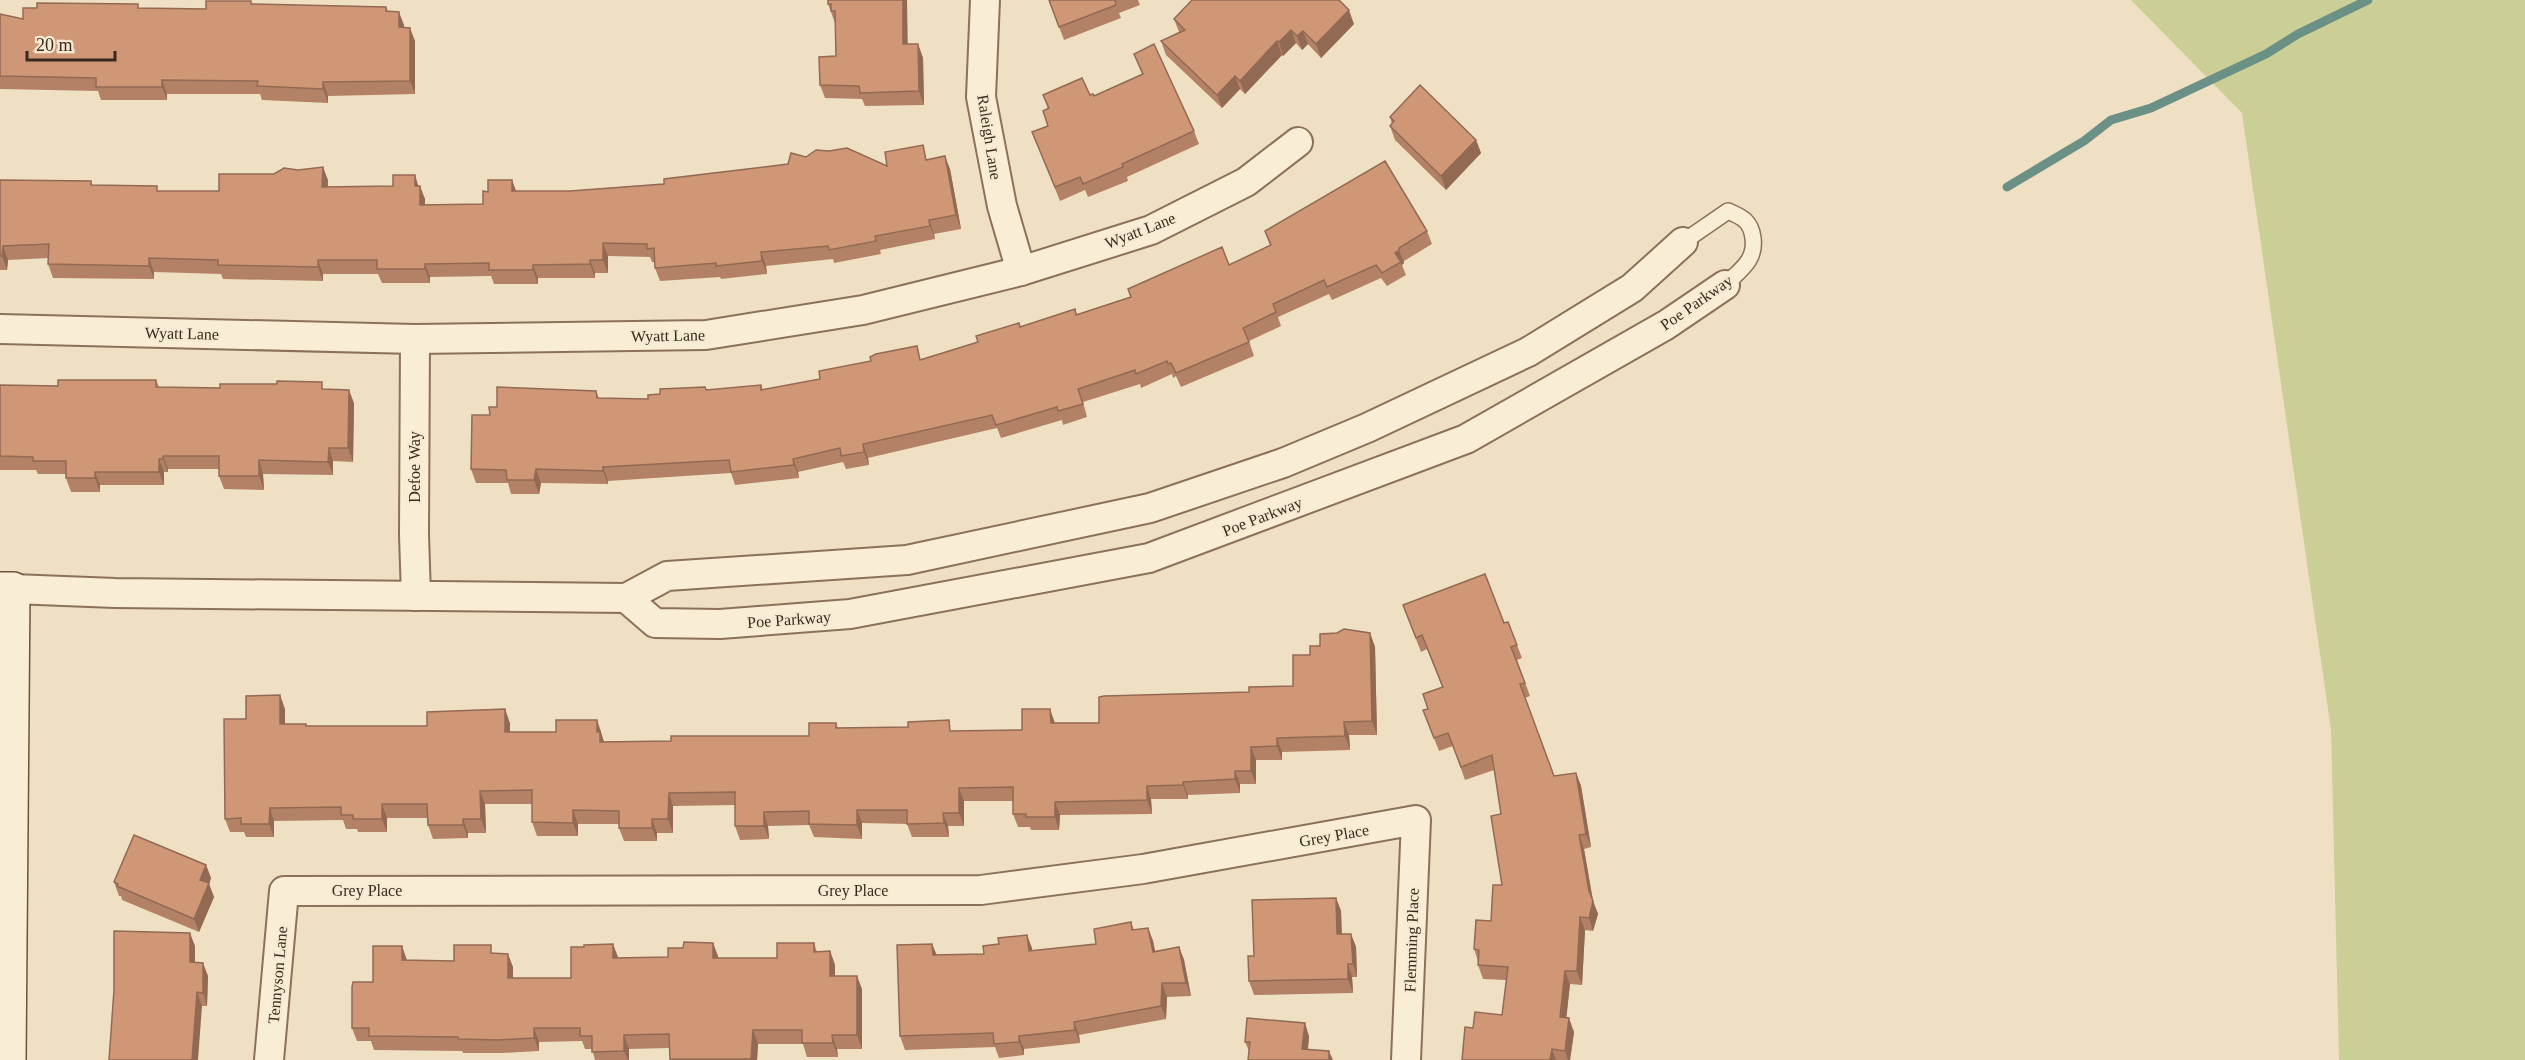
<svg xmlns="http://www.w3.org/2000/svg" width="2525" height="1060" font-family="'Times New Roman',serif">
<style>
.green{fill:#cbcf96}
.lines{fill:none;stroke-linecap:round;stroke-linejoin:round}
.stream{stroke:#6b9186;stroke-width:9}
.service-casing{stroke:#8b7159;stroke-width:18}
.minor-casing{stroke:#8b7159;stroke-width:32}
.secondary-casing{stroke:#6d523c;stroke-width:36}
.service{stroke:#faedd6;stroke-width:15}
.minor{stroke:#faedd6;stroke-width:28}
.secondary{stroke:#faedd6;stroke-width:33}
.wall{fill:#b38266}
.shaded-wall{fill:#926a53}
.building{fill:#d09777;stroke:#926a53;stroke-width:1.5}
.labels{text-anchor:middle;stroke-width:4.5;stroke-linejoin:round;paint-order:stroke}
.street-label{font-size:16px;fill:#3a2a1d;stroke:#f7ead3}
</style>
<rect width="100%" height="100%" fill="#f0e0c3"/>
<!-- green -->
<polygon class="green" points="2131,0 2525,0 2525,1060 2339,1060 2331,730 2242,113"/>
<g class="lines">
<!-- stream -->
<polyline class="stream" points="2007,187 2084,141 2111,120 2151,108 2266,54 2298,34 2368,0"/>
<defs>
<path id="service" d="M1683,242l45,-31c14,6 23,10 25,27 3,23 -13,32 -28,47"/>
<g id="minor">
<polyline points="985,0 981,97 1002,206 1021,271"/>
<polyline points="0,329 415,339 706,335 863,310 1021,271 1151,230 1246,182 1298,142"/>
<polyline points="415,339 414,535 416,596"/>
<polyline points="13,589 115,593 626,598"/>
<polyline points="626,598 655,623 720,624 850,614 1149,558 1466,439 1666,325 1725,285"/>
<polyline points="626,598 667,576 907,560 1150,508 1283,463 1367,428 1528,352 1632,288 1683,242"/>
<polyline points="269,1060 284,891 981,890 1143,869 1416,820 1406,1060"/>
</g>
<polyline id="secondary" points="0,589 13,589 9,1060"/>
</defs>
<!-- service casing -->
<use href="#service" class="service-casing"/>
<!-- minor casing -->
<use href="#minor" class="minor-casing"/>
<!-- secondary casing -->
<use href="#secondary" class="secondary-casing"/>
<!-- service -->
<use href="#service" class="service"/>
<!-- minor -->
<use href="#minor" class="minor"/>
<!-- secondary -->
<use href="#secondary" class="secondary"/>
</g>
<!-- wall -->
<g class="wall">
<polygon points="828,0 908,44 918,44 923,58 924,105 865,106 862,99 825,98 820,85 836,56 835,23 828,4"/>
<polygon points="1049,0 1138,0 1140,5 1119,13 1121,18 1064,40"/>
<polygon points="252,4 386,7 388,11 404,25 404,27 415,41 415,94 328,96 328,103 262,100 260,94 167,94 167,100 101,100 98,91 0,89 0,14 23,19 140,8 206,9"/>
<polygon points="1174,19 1354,24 1321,58 1308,44 1302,50 1296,43 1283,56 1282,55 1245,94 1240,89 1222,108 1166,55 1161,41 1179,32"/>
<polygon points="1134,54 1194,131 1199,144 1127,177 1128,181 1088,197 1085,190 1060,201 1032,132 1048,126 1048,109 1043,95 1090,95 1094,96 1142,74"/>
<polygon points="1390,117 1476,140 1481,153 1446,190 1395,140 1390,126 1392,124"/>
<polygon points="806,157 887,166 928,159 950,169 961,229 934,234 935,239 880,250 881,254 834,263 833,259 766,266 767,274 721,279 720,277 660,281 655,268 655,262 652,262 650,257 608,256 608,273 595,273 595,278 538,278 538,284 494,284 491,276 430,277 430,283 382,283 378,274 323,274 323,281 223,279 221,274 154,272 154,279 53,278 48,264 49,258 8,260 7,270 0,270 0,180 91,181 92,185 159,191 219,191 328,180 328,187 418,186 425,199 425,205 483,204 488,192 512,180 516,191 570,191 664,184 788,164"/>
<polygon points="1265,231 1427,231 1432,244 1404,261 1404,263 1402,265 1406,275 1387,286 1381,278 1332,300 1329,294 1278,317 1281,326 1249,341 1254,356 1181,387 1176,376 1173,378 1172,374 1141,388 1140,384 1083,402 1087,417 1063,425 1062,420 1001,438 997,428 868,458 869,465 846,469 843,462 798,472 799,478 735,485 731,473 608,481 608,484 541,483 539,494 511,494 508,483 476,483 471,469 490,415 497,407 596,391 599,398 648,399 660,394 705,387 707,390 761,385 763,390 922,359 978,342 1020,327 1075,309 1077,315 1131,298 1128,289 1229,265 1270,246"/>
<polygon points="156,380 159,387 324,389 354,403 353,462 333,461 333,475 263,474 264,490 224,489 219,476 219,469 168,469 168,472 164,472 164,485 100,485 100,492 71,492 66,478 66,474 38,474 36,470 0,470 0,385 58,386"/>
<polygon points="1403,605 1504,623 1517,645 1522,658 1517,660 1530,696 1525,698 1554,776 1576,773 1581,786 1591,847 1584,849 1593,900 1598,914 1593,931 1585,930 1582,985 1570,984 1566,1018 1574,1032 1570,1060 1462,1060 1473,1028 1502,1015 1506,980 1483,979 1478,965 1478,961 1474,949 1491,921 1502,885 1501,814 1494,770 1465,780 1453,746 1439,751 1423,710 1428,709 1442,687 1427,649 1421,652"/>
<polygon points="1370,633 1375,647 1377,735 1349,735 1350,750 1282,752 1282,760 1256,760 1256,784 1240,784 1240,793 1188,795 1188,799 1151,799 1152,814 1060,815 1059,830 1031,830 1030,827 1018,827 1013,814 1013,801 964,801 964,826 948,826 949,837 912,837 907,824 862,823 862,839 814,837 809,825 768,826 769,839 740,840 735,826 735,805 673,806 673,833 657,833 657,841 624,841 619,828 619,824 578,824 578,836 537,836 532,822 532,804 485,804 486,833 468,833 468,838 433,839 428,825 428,818 387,818 387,832 358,832 357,829 346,829 343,820 274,821 274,837 246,837 244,832 230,832 225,819 246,719 285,709 285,724 306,724 307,726 427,726 510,723 510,732 556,732 597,720 604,742 671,741 809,736 836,723 838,728 953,731 1022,730 1055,723 1099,723 1249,692 1293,686 1310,655 1320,646"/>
<polygon points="206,865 211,878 209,884 214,897 199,932 122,900 121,896 119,896 114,882"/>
<polygon points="1336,898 1341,911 1342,934 1351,934 1356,947 1357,977 1352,977 1353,993 1254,995 1249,981 1254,956"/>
<polygon points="1131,922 1134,930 1148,928 1153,941 1155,951 1179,947 1184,960 1191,996 1167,997 1166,1019 1079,1035 1080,1043 1024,1049 1024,1055 999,1058 995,1047 905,1050 900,1036 932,944 937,955 984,954 1032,948 1032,951 1096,944"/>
<polygon points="713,943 718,958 777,958 814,943 817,952 830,951 835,965 835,976 862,989 862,1049 837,1049 838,1057 807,1057 803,1044 758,1044 757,1060 670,1060 669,1048 629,1049 629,1060 595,1060 592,1049 585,1049 582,1041 539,1042 539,1051 503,1053 463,1053 462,1051 374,1050 371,1041 357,1041 352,1028 373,982 407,960 454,961 494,953 513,967 513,978 571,978 618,958 668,957 683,948"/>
<polygon points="195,946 195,962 208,976 207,1006 202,1006 109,1060"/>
<polygon points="1309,1036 1308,1049 1249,1051 1245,1042"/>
</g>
<!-- shaded-wall -->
<g class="shaded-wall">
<polygon points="903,0 907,0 908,58 903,44"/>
<polygon points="1349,10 1354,24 1321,58 1316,44"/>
<polygon points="399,12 404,25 404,41 399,27"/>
<polygon points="410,28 415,41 415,94 410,81"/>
<polygon points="1291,30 1296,43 1283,56 1279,42"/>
<polygon points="1303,31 1308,44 1302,50 1297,36"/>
<polygon points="1277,41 1282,55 1245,94 1240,81"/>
<polygon points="918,44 923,58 924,105 919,91"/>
<polygon points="1235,76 1240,89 1222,108 1217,95"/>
<polygon points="162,80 167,94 167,100 162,87"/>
<polygon points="323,82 328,96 328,103 323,89"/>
<polygon points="1476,140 1481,153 1446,190 1441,176"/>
<polygon points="945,156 950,169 961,229 956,215"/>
<polygon points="323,167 328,180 327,200 322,187"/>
<polygon points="415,175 419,188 415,186"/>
<polygon points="512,180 517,194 512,191"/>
<polygon points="420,186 425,199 425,219 420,205"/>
<polygon points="929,220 934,234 935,239 930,226"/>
<polygon points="603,243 608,256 608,273 603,260"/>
<polygon points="3,246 8,260 7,270 2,256"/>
<polygon points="1399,250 1404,263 1402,265 1395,253"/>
<polygon points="761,252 766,266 767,274 762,261"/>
<polygon points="149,258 154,272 154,279 149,266"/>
<polygon points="318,260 323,274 323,281 318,267"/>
<polygon points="590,260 595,273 595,278 590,264"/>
<polygon points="425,264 430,277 430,283 425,269"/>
<polygon points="533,265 538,278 538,284 533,270"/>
<polygon points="349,390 354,403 353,462 348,448"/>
<polygon points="863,444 868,458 869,465 864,452"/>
<polygon points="329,448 333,461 333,475 328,462"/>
<polygon points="163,456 168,469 168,472 163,459"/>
<polygon points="159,459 164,472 164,485 159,472"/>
<polygon points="793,459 798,472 799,478 794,465"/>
<polygon points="259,460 263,474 264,490 259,476"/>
<polygon points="603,467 608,481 608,484 603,471"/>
<polygon points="536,469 541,483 539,494 534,480"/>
<polygon points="95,472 100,485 100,492 95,478"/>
<polygon points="1370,633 1375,647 1377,735 1372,721"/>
<polygon points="280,695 285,709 285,737 280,724"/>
<polygon points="505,709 510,723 510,745 505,732"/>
<polygon points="1050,709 1055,723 1051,723"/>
<polygon points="597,720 605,745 605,755 597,732"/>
<polygon points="1344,722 1349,735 1350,750 1345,736"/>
<polygon points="1277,738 1282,752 1282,760 1277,746"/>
<polygon points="1251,747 1256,760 1256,784 1251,771"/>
<polygon points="1235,771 1240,784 1240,793 1235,779"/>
<polygon points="1576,773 1581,786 1591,847 1586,834"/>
<polygon points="1183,782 1188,795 1188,799 1183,785"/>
<polygon points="1147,786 1151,799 1152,814 1147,800"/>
<polygon points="959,788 964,801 964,826 959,813"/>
<polygon points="480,791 485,804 486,833 481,819"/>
<polygon points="669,793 673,806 673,833 668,819"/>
<polygon points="1055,802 1060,815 1059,830 1055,817"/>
<polygon points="382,804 387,818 387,832 382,819"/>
<polygon points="270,808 274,821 274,837 269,824"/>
<polygon points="573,810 578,824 578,836 573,823"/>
<polygon points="857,810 862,823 862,839 857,825"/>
<polygon points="764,812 768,826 769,839 764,826"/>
<polygon points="943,813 948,826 949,837 944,823"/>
<polygon points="463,819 468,833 468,838 463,825"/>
<polygon points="652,819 657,833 657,841 652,828"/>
<polygon points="1579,835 1584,849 1593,902 1598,914 1593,931 1589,918 1589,891"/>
<polygon points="206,865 211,878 209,884 214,897 199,932 194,919 200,880"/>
<polygon points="1336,898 1341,911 1342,948 1337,934"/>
<polygon points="1580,917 1585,930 1582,985 1577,971"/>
<polygon points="1148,928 1153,941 1158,965 1153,952"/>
<polygon points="190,933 195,946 195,976 190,962"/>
<polygon points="1351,934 1356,947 1357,977 1353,964"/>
<polygon points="1027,935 1032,948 1034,965 1029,951"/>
<polygon points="713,943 718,956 718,972 713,958"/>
<polygon points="613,944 618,957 618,971 613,958"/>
<polygon points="932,944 937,957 933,955"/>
<polygon points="402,946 407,960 402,960"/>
<polygon points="1179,947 1184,960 1191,996 1186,983"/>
<polygon points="830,951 835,965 835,989 830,976"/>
<polygon points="508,954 513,967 513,991 508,978"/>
<polygon points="203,963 208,976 207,1006 203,993"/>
<polygon points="1348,964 1352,977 1353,993 1348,979"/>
<polygon points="1565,971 1570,984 1565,1031 1560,1017"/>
<polygon points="857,976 862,989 862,1049 857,1035"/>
<polygon points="1162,983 1167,997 1166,1019 1161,1006"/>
<polygon points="197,992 202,1006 198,1060 192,1060"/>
<polygon points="1569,1018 1574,1032 1570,1060 1568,1060 1565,1051"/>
<polygon points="1074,1022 1079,1035 1080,1043 1075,1030"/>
<polygon points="1305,1023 1309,1036 1307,1060 1302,1049"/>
<polygon points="534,1028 539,1042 539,1051 534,1038"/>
<polygon points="753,1030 758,1044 757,1060 752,1060 751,1059"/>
<polygon points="624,1035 629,1049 629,1060 628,1060 624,1051"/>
<polygon points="832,1035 837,1049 838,1057 833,1043"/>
<polygon points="1019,1036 1024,1049 1024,1055 1019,1042"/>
<polygon points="1552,1049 1556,1060 1550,1060"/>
<polygon points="1329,1051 1333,1060 1329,1060"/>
</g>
<!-- building -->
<g class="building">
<polygon points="828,0 903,0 903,44 918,44 919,91 860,93 859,86 820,85 819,57 836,56 835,11 831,11 831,4 828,4"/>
<polygon points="1049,0 1115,0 1116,5 1059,27"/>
<polygon points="1192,0 1339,0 1349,10 1316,44 1303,31 1297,36 1291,30 1279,42 1277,41 1240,81 1235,76 1217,95 1161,41 1185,30 1174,19"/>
<polygon points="206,1 251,1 251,4 386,7 386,11 399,12 399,27 410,28 410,81 323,82 323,89 257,86 258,81 162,80 162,87 96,87 96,78 0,76 0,14 23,19 23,8 37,8 37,3 138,4 138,8 206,9"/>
<polygon points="1154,44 1194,131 1122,164 1123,167 1083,184 1080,177 1055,187 1032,132 1048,126 1043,111 1049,108 1043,95 1082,78 1090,95 1093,94 1094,96 1143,74 1134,54"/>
<polygon points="1420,85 1476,140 1441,176 1390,126 1394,121 1390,117"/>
<polygon points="923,145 926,160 945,156 956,215 929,220 930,226 875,236 876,241 829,250 828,246 761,252 762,261 716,266 716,263 655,268 654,248 647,249 647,244 603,243 603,260 590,260 590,264 533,265 533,270 489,270 489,263 425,264 425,269 377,269 377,260 318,260 318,267 218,265 218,260 149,258 149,266 48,264 49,244 3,246 2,256 0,256 0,180 91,181 91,185 157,186 157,191 219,191 219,174 274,174 284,168 298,170 323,167 322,187 393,186 393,175 415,175 415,186 420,186 420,205 483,204 483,191 488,192 488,180 512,180 512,191 570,191 664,184 664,179 788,164 791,153 806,157 816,150 829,151 847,148 887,166 885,152"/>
<polygon points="1385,161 1427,231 1399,248 1399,250 1395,253 1401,262 1382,273 1376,265 1327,287 1324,280 1273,304 1276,312 1243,328 1249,342 1176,373 1171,363 1168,364 1167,361 1136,374 1135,370 1078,389 1083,404 1058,411 1057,407 996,425 992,415 863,444 864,452 841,456 840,448 793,459 794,465 731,472 729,460 603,467 603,471 536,469 534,480 507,480 506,470 471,469 472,415 490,415 489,407 497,407 497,387 596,391 597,398 648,399 648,395 660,394 660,389 705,387 706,390 761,385 761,390 820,379 819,371 871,361 870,357 876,354 917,346 920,360 978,342 976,336 1019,323 1020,327 1075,309 1076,315 1131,297 1128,289 1222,247 1229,265 1271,245 1265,231"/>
<polygon points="58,380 156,380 156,387 220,388 220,384 277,384 277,381 322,382 322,389 349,390 348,448 329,448 328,462 259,460 259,476 219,476 219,456 163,456 163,459 159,459 159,472 95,472 95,478 66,478 66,461 33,461 33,457 0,456 0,385 58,386"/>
<polygon points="1485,574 1504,623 1508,622 1517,645 1511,647 1525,683 1520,684 1554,776 1576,773 1586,834 1579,835 1589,891 1593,901 1589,918 1580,917 1577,971 1565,971 1560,1017 1569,1018 1565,1051 1552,1049 1550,1060 1462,1060 1465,1027 1473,1028 1475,1012 1502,1015 1508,967 1478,965 1479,950 1474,949 1476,920 1491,921 1493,885 1502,885 1491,816 1501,814 1492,755 1461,767 1448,733 1434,738 1423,710 1428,709 1423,694 1443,687 1422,635 1416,638 1403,605"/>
<polygon points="1344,629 1370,633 1372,721 1344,722 1345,736 1277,738 1277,746 1251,747 1251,771 1235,771 1235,779 1183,782 1183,785 1147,786 1147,800 1055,802 1055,817 1026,817 1026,814 1013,814 1013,787 959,788 959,813 943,813 944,823 907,824 907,810 857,810 857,825 809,824 809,811 764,812 764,826 735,826 735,792 669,793 668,819 652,819 652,828 619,828 619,811 573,810 573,823 532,822 532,790 480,791 481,819 463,819 463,825 428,825 427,804 382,804 382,819 353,819 353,815 341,815 341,807 270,808 269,824 241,824 241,818 225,819 224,719 246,719 246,696 280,695 280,724 306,724 306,726 427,726 427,712 505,709 505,732 556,732 556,720 597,720 597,732 600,731 600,742 671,741 671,736 809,736 809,723 836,723 836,728 908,727 908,722 949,720 950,731 1022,730 1022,709 1050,709 1051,723 1099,723 1099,697 1104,696 1249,692 1249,687 1293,686 1293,655 1310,655 1310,646 1320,646 1320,634 1337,633"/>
<polygon points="134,835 206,865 200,880 209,883 194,919 117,886 118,884 114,882"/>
<polygon points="1336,898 1337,934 1351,934 1353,964 1348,964 1348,979 1249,981 1248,956 1254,956 1252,900"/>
<polygon points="1131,922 1132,930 1148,928 1153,952 1179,947 1186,983 1162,983 1161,1006 1074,1022 1075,1030 1019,1036 1019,1042 994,1044 993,1033 900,1036 897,945 932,944 933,955 984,954 983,946 999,944 998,938 1027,935 1029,951 1096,944 1094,929"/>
<polygon points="114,931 190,933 190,962 203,963 203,993 197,992 192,1060 109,1060 114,990"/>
<polygon points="684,942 713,943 713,958 777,958 777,943 814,943 814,952 830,951 830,976 857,976 857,1035 832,1035 833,1043 802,1043 802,1030 753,1030 751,1059 670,1059 669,1034 624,1035 624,1051 592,1052 592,1036 580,1036 580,1028 534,1028 534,1038 498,1040 458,1039 458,1037 369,1036 369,1028 352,1028 352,987 353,982 373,982 373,946 402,946 402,960 454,961 454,945 491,945 491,953 508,954 508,978 571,978 571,947 584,947 584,945 613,944 613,958 668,957 668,948 683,948"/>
<polygon points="1247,1018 1305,1023 1302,1049 1329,1051 1329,1060 1248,1060 1250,1042 1245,1042"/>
</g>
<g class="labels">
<!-- street labels -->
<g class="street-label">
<text transform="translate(990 137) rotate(81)" y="6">Raleigh Lane</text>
<text transform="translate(1140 230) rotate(-21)" y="6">Wyatt Lane</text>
<text transform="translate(1696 302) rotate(-35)" y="6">Poe Parkway</text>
<text transform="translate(182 333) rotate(1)" y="6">Wyatt Lane</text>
<text transform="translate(668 335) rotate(-1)" y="6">Wyatt Lane</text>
<text transform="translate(414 467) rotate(-90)" y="6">Defoe Way</text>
<text transform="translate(1262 516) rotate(-21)" y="6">Poe Parkway</text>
<text transform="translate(789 619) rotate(-4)" y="6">Poe Parkway</text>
<text transform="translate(1334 835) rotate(-10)" y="6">Grey Place</text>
<text x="367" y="896">Grey Place</text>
<text x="853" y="896">Grey Place</text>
<text transform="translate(1411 940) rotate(-88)" y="6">Flemming Place</text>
<text transform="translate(277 975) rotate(-85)" y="6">Tennyson Lane</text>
</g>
</g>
<!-- scale -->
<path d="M27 51v9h88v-9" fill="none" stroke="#3a2a1d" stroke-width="3"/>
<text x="36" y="51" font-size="18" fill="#3a2a1d" stroke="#f7ead3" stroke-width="4.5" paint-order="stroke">20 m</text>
</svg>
